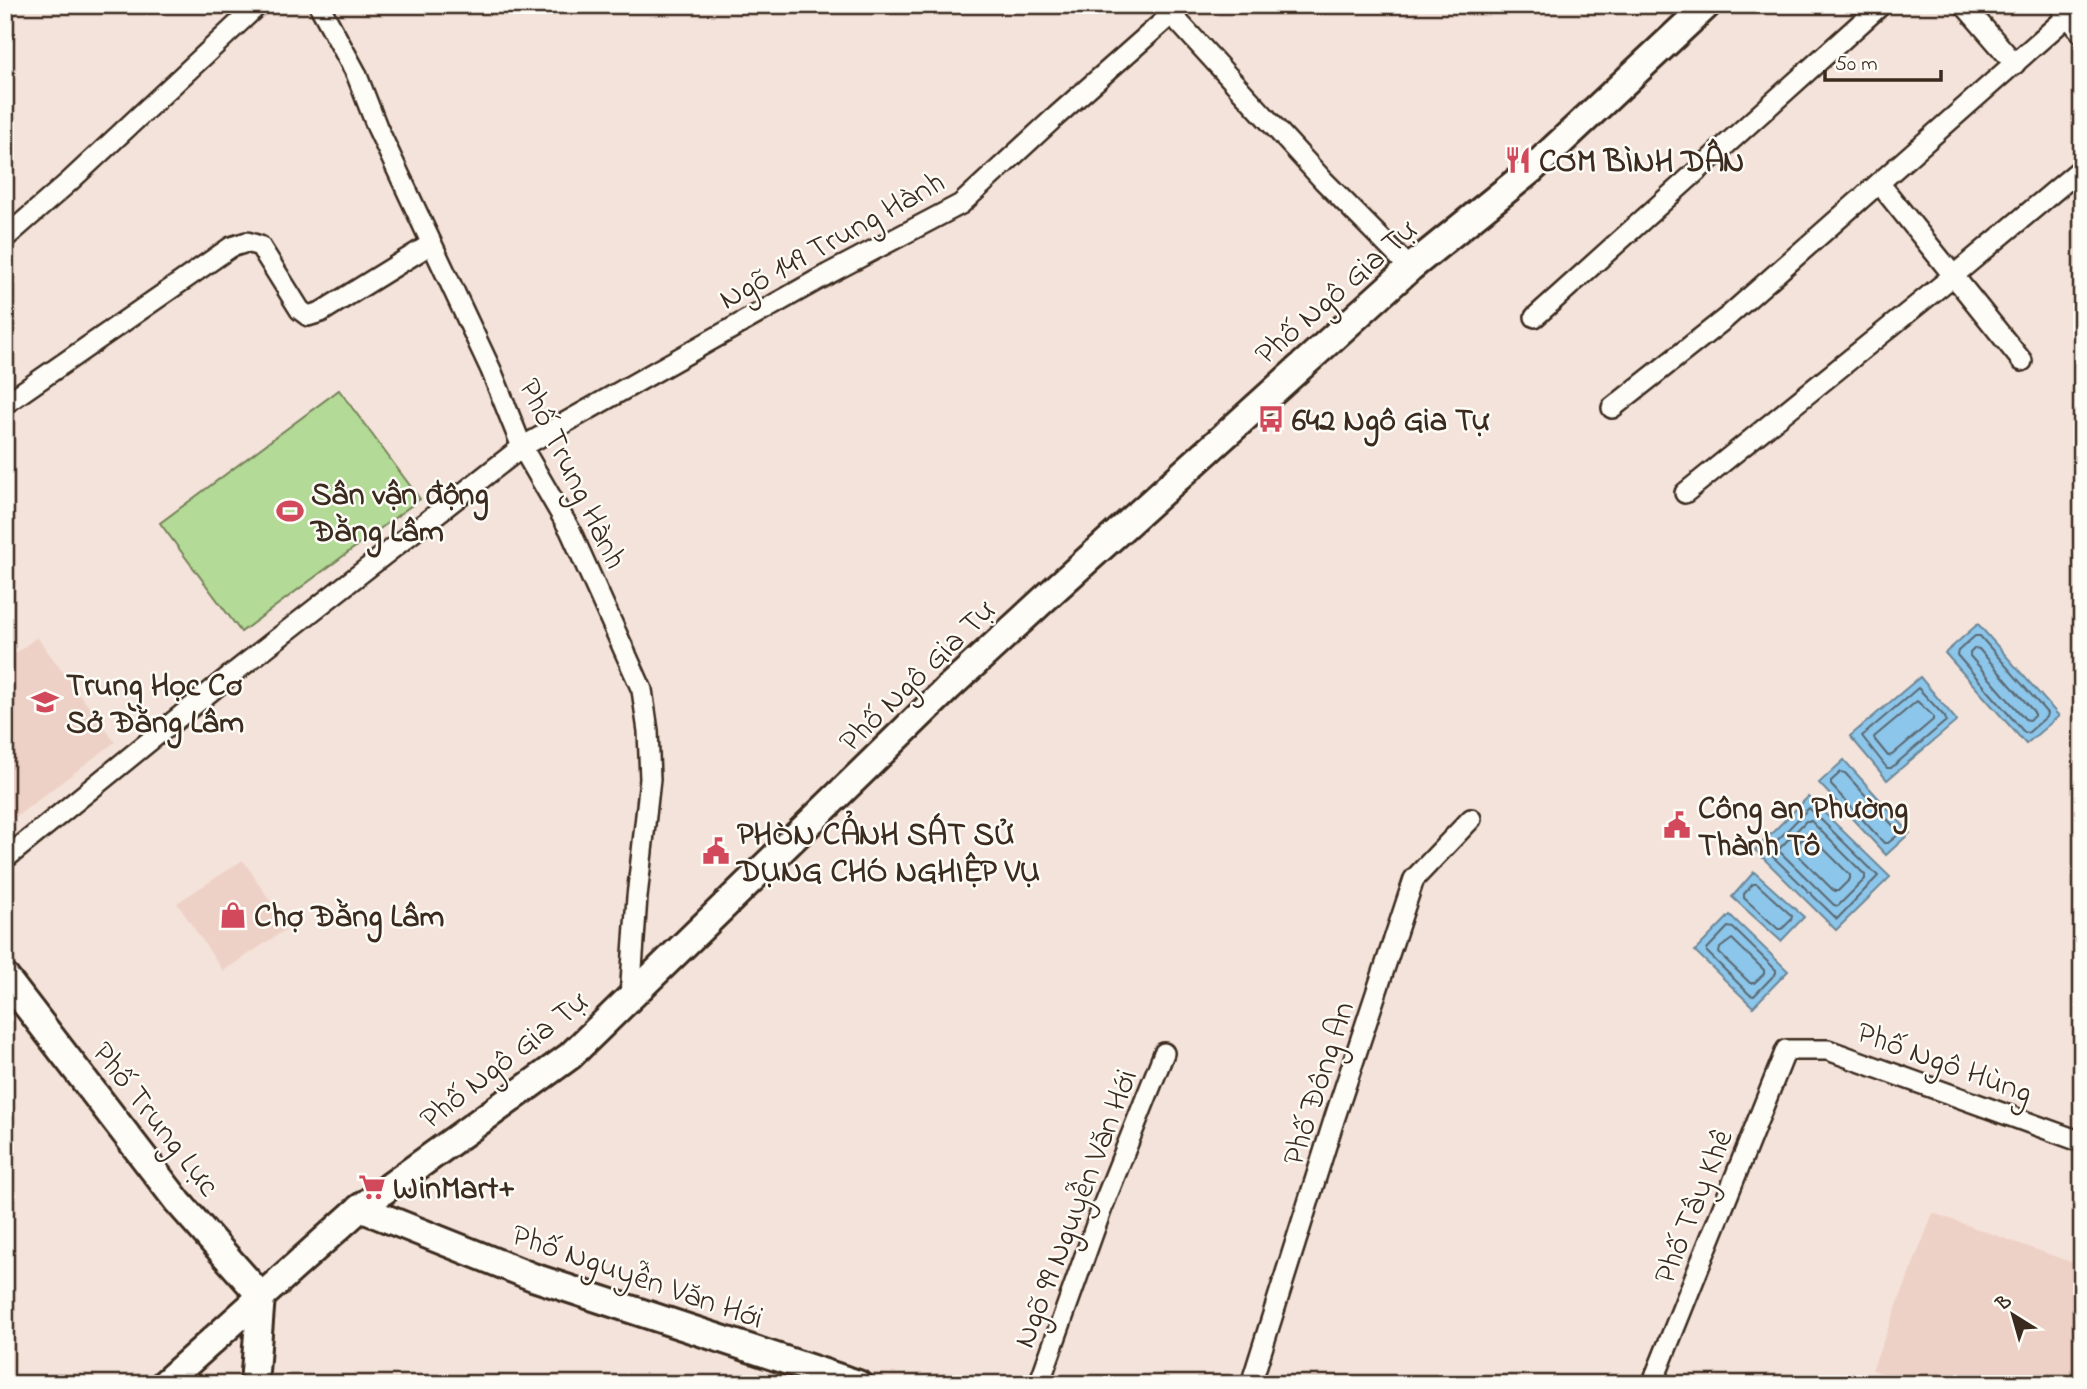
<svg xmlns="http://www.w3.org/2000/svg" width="2087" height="1389" font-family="'Indie Flower',sans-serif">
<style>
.built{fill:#eed1c6}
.green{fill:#b3da96;stroke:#77825a;stroke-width:2}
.water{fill:#8cc6eb;stroke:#6c8899;stroke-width:2}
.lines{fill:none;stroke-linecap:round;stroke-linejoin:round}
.shore{stroke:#5b6870;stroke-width:2}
.street-casing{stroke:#3b2a1e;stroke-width:24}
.secondary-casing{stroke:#3b2a1e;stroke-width:32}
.street{stroke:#fdfcf7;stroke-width:19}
.secondary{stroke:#fdfcf7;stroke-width:26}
.labels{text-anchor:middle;stroke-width:5;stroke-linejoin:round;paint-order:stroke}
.poi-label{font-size:32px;font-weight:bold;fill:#3b2a1e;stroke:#fdfcf7;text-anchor:start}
.street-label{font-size:32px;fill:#3b2a1e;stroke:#fdfcf7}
</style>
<rect width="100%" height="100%" fill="#f4e3da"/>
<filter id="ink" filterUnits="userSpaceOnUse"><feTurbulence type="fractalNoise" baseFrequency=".0143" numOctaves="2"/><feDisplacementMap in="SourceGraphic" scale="14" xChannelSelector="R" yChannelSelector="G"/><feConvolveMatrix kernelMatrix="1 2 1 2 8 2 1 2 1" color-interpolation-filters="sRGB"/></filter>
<g filter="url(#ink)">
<!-- built -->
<g class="built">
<polygon points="37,637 115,742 5,825 5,661"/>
<polygon points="243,860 288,928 223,971 177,903"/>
<polygon points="1933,1213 2082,1266 2082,1377 2080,1384 1915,1384 1872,1370"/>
</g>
<!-- green -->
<polygon class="green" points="339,390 420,499 241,632 160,523"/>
<!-- water -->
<g class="water">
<polygon points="1978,624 2059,716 2026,744 1945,653"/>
<polygon points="1920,677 1957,721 1887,780 1850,736"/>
<polygon points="1844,760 1910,833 1886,855 1819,783"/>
<polygon points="1808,797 1890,877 1836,930 1755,850"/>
<polygon points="1754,872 1804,917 1781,941 1732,897"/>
<polygon points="1730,915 1788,971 1753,1007 1695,951"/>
</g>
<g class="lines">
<!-- shore -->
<g class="shore">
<polygon points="1975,636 1980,636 2047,713 2046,717 2028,733 2024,732 1957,655 1958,651"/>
<polygon points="1975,648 1979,649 2034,712 2034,716 2029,720 2025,719 1970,656 1970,653"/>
<polygon points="1918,688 1945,717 1946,721 1891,768 1887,768 1862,736"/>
<polygon points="1917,701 1933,716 1933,720 1892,755 1888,756 1875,740 1874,737"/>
<polygon points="1841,772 1845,773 1898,831 1898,835 1888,843 1884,843 1831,785 1831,781"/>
<polygon points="1809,808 1878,876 1837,919 1767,851"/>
<polygon points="1806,821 1811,821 1865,875 1865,879 1838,906 1834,905 1779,851 1780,848"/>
<path d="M1810,835l40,40v4l-12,12h-4l-40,-40c0,-5 10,-15 16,-16z"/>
<polygon points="1753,884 1757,884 1792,916 1791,920 1782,929 1778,929 1744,898 1744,894"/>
<polygon points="1728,927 1733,928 1776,970 1776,973 1754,996 1750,995 1707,952 1707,949"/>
<polygon points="1732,939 1764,970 1764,974 1754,983 1750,983 1719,953 1720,948"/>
</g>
<defs>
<g id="street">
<polyline points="319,5 356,73 377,127 491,370 522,447 570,530 642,690 648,731 650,779 637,897 630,997"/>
<polyline points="1964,5 2015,64"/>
<polyline points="1164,6 1323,180 1410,268"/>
<polyline points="2060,6 2082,34"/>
<polyline points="1879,183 2022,361"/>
<polyline points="5,238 70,181 258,5"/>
<polyline points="1535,317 1881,5"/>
<polyline points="5,404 231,247 247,242 260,246 300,310 308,316 321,312 431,244"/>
<polyline points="1612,408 1726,318 2068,16"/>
<polyline points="1685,493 1953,276 2082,168"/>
<polyline points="5,859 227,678 522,447 828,274 961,204 1053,119 1182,5"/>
<polyline points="1039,1384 1102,1208 1164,1053"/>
<polyline points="1251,1384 1335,1117 1414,879 1471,819"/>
<polyline points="1652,1384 1786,1050 1828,1050 2082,1142"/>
</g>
<g id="secondary">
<polyline points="5,977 178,1202 261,1296 254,1384"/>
<polyline points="360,1208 533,1277 858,1384"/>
<polyline points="164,1384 360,1208 570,1056 948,688 1053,591 1410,268 1531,170 1707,5"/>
</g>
</defs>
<!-- street casing -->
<use href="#street" class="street-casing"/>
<!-- secondary casing -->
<use href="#secondary" class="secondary-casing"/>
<!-- street -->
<use href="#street" class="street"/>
<!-- secondary -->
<use href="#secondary" class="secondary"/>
</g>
</g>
<!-- icons -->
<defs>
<symbol id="restaurant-bare" viewBox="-9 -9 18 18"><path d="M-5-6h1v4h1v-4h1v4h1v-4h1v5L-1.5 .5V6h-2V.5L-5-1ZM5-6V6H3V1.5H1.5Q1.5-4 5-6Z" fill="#d1495b" stroke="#fdfcf7" stroke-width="2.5" paint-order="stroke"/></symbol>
<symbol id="bus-bare" viewBox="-9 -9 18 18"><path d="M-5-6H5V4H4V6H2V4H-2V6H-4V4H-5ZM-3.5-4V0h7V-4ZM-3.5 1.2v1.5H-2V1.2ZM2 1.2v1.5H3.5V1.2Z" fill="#d1495b" stroke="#fdfcf7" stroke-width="2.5" paint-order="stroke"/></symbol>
<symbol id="stadium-bare" viewBox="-9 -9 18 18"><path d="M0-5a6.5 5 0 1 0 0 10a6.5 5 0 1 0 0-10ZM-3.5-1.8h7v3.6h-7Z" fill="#d1495b" stroke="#fdfcf7" stroke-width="2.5" paint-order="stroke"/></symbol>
<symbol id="school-bare" viewBox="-9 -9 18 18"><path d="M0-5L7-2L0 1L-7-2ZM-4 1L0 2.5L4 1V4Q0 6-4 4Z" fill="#d1495b" stroke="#fdfcf7" stroke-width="2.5" paint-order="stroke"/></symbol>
<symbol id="civic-bare" viewBox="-9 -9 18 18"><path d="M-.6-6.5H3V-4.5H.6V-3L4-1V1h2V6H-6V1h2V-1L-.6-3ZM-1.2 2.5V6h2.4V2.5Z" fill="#d1495b" stroke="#fdfcf7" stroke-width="2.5" paint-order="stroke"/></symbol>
<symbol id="shop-bare" viewBox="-9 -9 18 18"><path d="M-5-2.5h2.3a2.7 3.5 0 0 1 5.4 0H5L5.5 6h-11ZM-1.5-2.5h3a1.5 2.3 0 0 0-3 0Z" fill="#d1495b" stroke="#fdfcf7" stroke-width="2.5" paint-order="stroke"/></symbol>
<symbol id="supermarket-bare" viewBox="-9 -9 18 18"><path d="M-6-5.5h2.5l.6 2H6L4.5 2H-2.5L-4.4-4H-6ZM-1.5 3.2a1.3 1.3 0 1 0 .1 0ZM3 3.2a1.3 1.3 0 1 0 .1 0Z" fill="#d1495b" stroke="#fdfcf7" stroke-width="2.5" paint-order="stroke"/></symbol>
</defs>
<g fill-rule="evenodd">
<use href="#restaurant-bare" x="1499" y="141" width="38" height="38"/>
<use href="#bus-bare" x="1252" y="400" width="38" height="38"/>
<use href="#stadium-bare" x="271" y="492" width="38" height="38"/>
<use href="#school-bare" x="26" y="683" width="38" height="38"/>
<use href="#civic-bare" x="1658" y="806" width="38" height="38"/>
<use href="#civic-bare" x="697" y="832" width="38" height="38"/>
<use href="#shop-bare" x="214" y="896" width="38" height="38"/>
<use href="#supermarket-bare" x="353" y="1168" width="38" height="38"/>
</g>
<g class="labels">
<!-- poi labels -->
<g class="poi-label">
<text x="1539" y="171">CƠM BÌNH DÂN</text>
<text x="1292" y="430">642 Ngô Gia Tự</text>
<text x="311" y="504">Sân vận động<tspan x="311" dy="37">Đằng Lâm</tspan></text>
<text x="66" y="695">Trung Học Cơ<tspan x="66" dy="37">Sở Đằng Lâm</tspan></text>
<text x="1698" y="818">Công an Phường<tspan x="1698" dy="37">Thành Tô</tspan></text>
<text x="737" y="844">PHÒN CẢNH SÁT SỬ<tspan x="737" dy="37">DỤNG CHÓ NGHIỆP VỤ</tspan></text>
<text x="254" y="926">Chợ Đằng Lâm</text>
<text x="393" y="1198">WinMart+</text>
</g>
<!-- street labels -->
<g class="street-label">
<text transform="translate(831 239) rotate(-29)" y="11">Ngõ 149 Trung Hành</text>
<text transform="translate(1335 291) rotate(-41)" y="11">Phố Ngô Gia Tự</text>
<text transform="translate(574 473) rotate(64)" y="11">Phố Trung Hành</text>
<text transform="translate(916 675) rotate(-44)" y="11">Phố Ngô Gia Tự</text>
<text transform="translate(503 1059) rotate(-38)" y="11">Phố Ngô Gia Tự</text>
<text transform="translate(1945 1061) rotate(20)" y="11">Phố Ngô Hùng</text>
<text transform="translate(1317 1083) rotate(-72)" y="11">Phố Đông An</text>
<text transform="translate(157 1118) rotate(52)" y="11">Phố Trung Lực</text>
<text transform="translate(1692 1206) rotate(-68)" y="11">Phố Tây Khê</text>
<text transform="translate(1074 1208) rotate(-69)" y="11">Ngõ 99 Nguyễn Văn Hới</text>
<text transform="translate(638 1275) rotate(19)" y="11">Phố Nguyễn Văn Hới</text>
</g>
</g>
<!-- margin -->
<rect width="2087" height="1389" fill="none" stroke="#fdfcf7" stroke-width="28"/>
<rect x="14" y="14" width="2059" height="1361" fill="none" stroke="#3b2a1e" stroke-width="2.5" filter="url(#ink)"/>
<!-- north arrow -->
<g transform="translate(2013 1315) rotate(323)" stroke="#fdfcf7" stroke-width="5" paint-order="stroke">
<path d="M0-5L12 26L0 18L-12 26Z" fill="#3b2a1e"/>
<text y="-10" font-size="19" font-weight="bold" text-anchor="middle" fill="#3b2a1e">B</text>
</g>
<!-- scale -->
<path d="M1825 70v10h116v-10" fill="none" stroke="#3b2a1e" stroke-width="3.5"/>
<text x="1835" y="70" font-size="21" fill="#3b2a1e" stroke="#fdfcf7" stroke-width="5" paint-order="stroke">50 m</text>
</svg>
